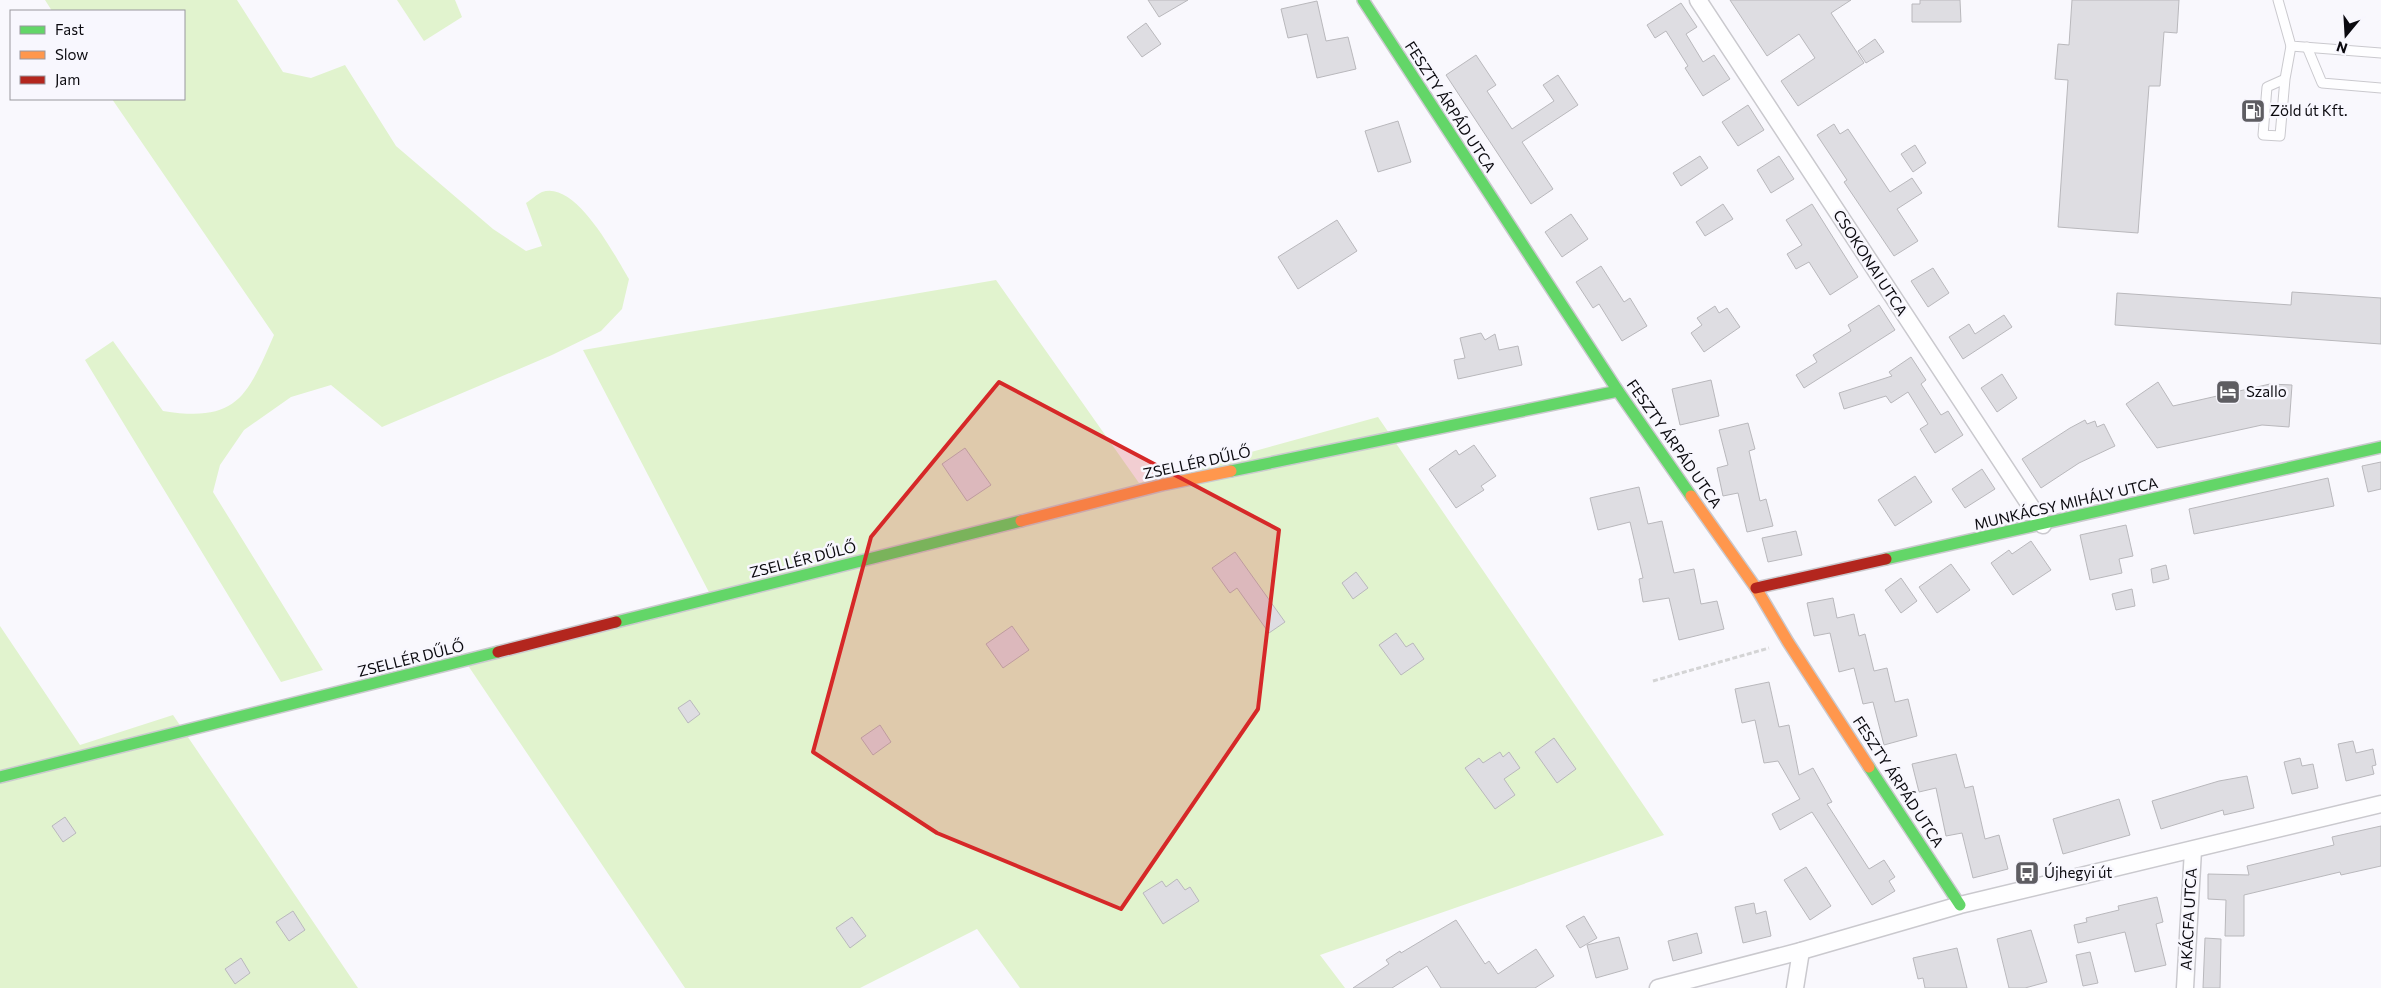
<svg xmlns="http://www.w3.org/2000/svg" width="2381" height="988" font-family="Commissioner,sans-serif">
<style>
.green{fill:#e1f3ce}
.building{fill:#dedde2;stroke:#b9b8bc}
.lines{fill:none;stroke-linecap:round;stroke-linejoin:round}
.lane-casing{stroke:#cac9ce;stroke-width:11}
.street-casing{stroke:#cac9ce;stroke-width:19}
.fast-casing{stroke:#cac9ce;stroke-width:14}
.slow-casing{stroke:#cac9ce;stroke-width:14}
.jam-casing{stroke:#cac9ce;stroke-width:14}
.path{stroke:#d4d4d5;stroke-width:3;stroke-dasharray:5 2.5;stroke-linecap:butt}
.lane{stroke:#fefeff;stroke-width:9}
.street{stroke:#fefeff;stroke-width:16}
.fast{stroke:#63d668;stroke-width:11}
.slow{stroke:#ff974d;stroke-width:11}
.jam{stroke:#b3261e;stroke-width:11}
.marked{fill:#d62828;fill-opacity:0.2;stroke:#d62828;stroke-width:4;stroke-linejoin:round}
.labels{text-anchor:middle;stroke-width:5;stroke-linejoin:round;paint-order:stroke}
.street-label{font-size:15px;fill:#0b0a0f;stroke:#f8f7fe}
.poi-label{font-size:15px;fill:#0b0a0f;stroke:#f8f7fe;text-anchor:start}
</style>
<rect width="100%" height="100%" fill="#f9f8fd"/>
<!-- green -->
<g class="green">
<path d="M45,0h192l46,72 28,6 34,-13 51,81 97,83 33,22 16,-5 -16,-43c5,-3 11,-9 16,-11 34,-12 73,64 87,87l-7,30 -21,22 -49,24 -170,72 -51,-42 -40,12 -47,33 -24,35 -7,27 110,178 -42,12 -196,-322 28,-19 50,70c74,12 84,-14 111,-76l-162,-236h72v-88h-132z"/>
<polygon points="397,0 455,0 462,17 424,41"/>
<polygon points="996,280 1139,483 1378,417 1664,835 1320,955 1345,988 1020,988 977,929 860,988 685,988 467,664 712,598 583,350"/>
<polygon points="0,626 80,745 173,715 358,988 0,988"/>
</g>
<!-- building -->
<g class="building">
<polygon points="1148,0 1188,0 1159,17"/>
<polygon points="1730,0 1851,0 1831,13 1864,63 1798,106 1781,81 1815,58 1799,34 1767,56"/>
<polygon points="1920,0 1960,0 1961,22 1912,22 1912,4 1920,4"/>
<polygon points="2072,0 2179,0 2177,33 2164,32 2160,86 2149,86 2138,233 2058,227 2068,80 2055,79 2058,44 2069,45"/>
<polygon points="1317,1 1326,41 1348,37 1356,69 1317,78 1307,34 1288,38 1281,9"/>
<polygon points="1681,3 1697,27 1686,34 1703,62 1714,55 1730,79 1703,96 1685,68 1688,66 1666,31 1655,38 1647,25"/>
<polygon points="1146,23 1161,44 1142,57 1127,37"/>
<polygon points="1875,39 1884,52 1866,63 1858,51"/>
<polygon points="1476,55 1496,85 1487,91 1512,129 1554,101 1543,85 1558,75 1578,105 1522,142 1553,189 1531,204 1446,75"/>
<polygon points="1748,105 1764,130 1738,146 1722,122"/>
<polygon points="1398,121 1411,162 1378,172 1365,131"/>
<polygon points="1834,124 1840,134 1848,129 1890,192 1912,178 1922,193 1897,209 1918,241 1894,256 1844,182 1847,180 1817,135"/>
<polygon points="1915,145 1926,163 1913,172 1901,154"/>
<polygon points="1700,156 1708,168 1681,186 1673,173"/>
<polygon points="1779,156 1794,179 1771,193 1757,170"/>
<polygon points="1723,204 1733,219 1705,236 1696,222"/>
<polygon points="1812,204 1858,277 1830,295 1809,262 1796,269 1787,254 1802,245 1786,220"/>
<polygon points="1571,214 1588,239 1562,257 1545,232"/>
<polygon points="1337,220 1357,251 1298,289 1278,257"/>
<polygon points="1601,266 1624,302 1630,298 1647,326 1622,341 1599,304 1593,308 1576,282"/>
<polygon points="1933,268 1949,293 1928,307 1911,281"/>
<polygon points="2292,292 2381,298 2381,344 2115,325 2117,293 2291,305"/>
<polygon points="1879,305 1895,330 1804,388 1796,375 1817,362 1813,355 1851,331 1848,325"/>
<polygon points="1715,306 1719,313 1727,308 1740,327 1704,352 1691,333 1702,325 1697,318"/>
<polygon points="2004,315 2012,327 1963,359 1949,337 1969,324 1975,334"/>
<polygon points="1481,333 1485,340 1495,334 1499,350 1518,346 1522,365 1458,379 1454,360 1465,358 1460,338"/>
<polygon points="1911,357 1926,380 1921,384 1941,415 1948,411 1963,435 1935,453 1920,429 1928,424 1908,392 1891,403 1886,396 1844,409 1839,393 1892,376 1889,372"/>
<polygon points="2002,374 2017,398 1997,412 1981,388"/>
<polygon points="1711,380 1719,416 1680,425 1672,389"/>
<polygon points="2158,382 2173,406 2270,384 2292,385 2289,427 2262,425 2157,448 2126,404"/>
<polygon points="2085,420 2087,424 2095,421 2097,427 2104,424 2115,446 2079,463 2041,488 2022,459 2070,428"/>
<polygon points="1748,423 1755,449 1749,451 1760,501 1766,499 1773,526 1747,532 1738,493 1723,496 1717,468 1728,465 1719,430"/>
<polygon points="1474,445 1496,476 1481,486 1484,490 1456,508 1429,469 1456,450 1459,455"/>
<polygon points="965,448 991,485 967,501 942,464"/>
<polygon points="2381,462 2381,489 2368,492 2362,466"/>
<polygon points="1982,469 1995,489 1965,508 1952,489"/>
<polygon points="1915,476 1932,502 1895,526 1878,500"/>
<polygon points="2328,478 2334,506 2194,534 2189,509"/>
<polygon points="1639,487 1648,524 1662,521 1674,573 1694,569 1701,604 1717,601 1724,629 1679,640 1669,598 1643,602 1639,579 1643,578 1630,522 1598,530 1590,498"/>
<polygon points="2126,525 2133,556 2119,559 2122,573 2090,580 2080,535"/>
<polygon points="1796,531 1802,555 1768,562 1762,538"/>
<polygon points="2031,541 2051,570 2013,595 1991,563 2009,550 2012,554"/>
<polygon points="1235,552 1285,622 1269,633 1237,588 1230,593 1212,568"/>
<polygon points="1951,564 1970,590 1937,613 1919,587"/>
<polygon points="2166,565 2169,579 2153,583 2151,569"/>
<polygon points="1356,572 1368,588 1353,599 1342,583"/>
<polygon points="1901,578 1917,601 1901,613 1885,590"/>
<polygon points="2132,589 2135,606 2116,610 2112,594"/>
<polygon points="1833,598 1837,618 1854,614 1859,636 1865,634 1874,671 1887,668 1895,702 1908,699 1917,736 1884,745 1873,702 1863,704 1854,668 1839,672 1830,633 1814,636 1807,603"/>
<polygon points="1012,626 1029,650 1003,668 986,644"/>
<polygon points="1396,633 1406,647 1413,643 1424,659 1401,675 1379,645"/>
<polygon points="1769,682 1779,727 1789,725 1799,775 1813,768 1832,802 1827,804 1869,869 1884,860 1895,877 1889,881 1895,891 1872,905 1812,812 1780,830 1772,814 1800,799 1778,761 1764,763 1755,720 1742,723 1735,689"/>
<polygon points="690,700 700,714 688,723 678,708"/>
<polygon points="880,725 891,742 873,755 861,738"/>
<polygon points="1554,738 1576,769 1557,783 1535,752"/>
<polygon points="2353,741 2356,753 2373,749 2376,765 2372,766 2374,774 2346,781 2338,744"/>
<polygon points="1500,752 1503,757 1509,752 1520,768 1504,779 1515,795 1495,809 1465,768 1479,758 1483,763"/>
<polygon points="1956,754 1965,788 1973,786 1985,839 1999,835 2008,869 1973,878 1962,833 1946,836 1936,788 1919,792 1912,764"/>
<polygon points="2300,758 2302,766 2313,764 2318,788 2292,794 2284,762"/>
<polygon points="2247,776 2254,808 2224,815 2223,810 2161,829 2152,801 2219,781"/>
<polygon points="2119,799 2130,835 2063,854 2053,819"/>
<polygon points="65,817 76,833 63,842 52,826"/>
<polygon points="2381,826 2381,866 2341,875 2340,872 2244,895 2244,936 2225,936 2226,900 2208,899 2208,874 2249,875 2247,866 2334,845 2332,837"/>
<polygon points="1806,867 1831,906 1810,920 1784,880"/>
<polygon points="1177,879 1185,890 1190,887 1199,901 1163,924 1143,893 1162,881 1166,887"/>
<polygon points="2157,897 2163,922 2156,924 2166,965 2135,972 2125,932 2078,943 2074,925 2087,922 2086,918 2119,910 2118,906"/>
<polygon points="1754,903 1756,914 1766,911 1771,936 1743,943 1735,907"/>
<polygon points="293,911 305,930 289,941 276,922"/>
<polygon points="1584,916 1597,938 1580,948 1566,926"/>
<polygon points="852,917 866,936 850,948 836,928"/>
<polygon points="1456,920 1485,964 1489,961 1498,974 1536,949 1554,976 1535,988 1441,988 1427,966 1392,988 1353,988 1389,964 1386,960 1400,951 1401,953"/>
<polygon points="2031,930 2047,982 2025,988 2009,988 1997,939"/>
<polygon points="1697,933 1702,953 1673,961 1668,941"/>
<polygon points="1619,937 1628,969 1596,978 1587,945"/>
<polygon points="2205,938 2221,939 2220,988 2203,988"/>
<polygon points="1957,948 1967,988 1925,988 1923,978 1918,979 1913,958"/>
<polygon points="2090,952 2098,983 2083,986 2076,955"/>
<polygon points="241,958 250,973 235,984 225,969"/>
</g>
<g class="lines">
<defs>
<g id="lane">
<polyline points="2278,0 2291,46 2381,53"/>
<polyline points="2307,47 2322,83 2381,88"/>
<polyline points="2285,79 2280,136 2263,135 2267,87 2285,79 2291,46"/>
</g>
<g id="street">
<polyline points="1698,0 2043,525"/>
<polyline points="1658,988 1801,951 1960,905 2381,804"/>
<polyline points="1795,988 1801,951"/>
<polyline points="2185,988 2193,850"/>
</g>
<g id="fast">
<polyline points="1363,0 1618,391 1691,496"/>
<polyline points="1231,471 1618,391"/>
<polyline points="1886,559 2381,447"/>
<polyline points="616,622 1021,521"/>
<polyline points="1869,767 1960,905"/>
<polyline points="0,777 498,652"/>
</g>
<g id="slow">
<polyline points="1691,496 1756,588 1788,642 1869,767"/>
<polyline points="1021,521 1162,485 1231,471"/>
</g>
<g id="jam">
<polyline points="1756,588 1886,559"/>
<polyline points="498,652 616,622"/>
</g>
</defs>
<!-- lane casing -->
<use href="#lane" class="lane-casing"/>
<!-- street casing -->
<use href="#street" class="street-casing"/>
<!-- fast casing -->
<use href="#fast" class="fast-casing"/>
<!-- slow casing -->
<use href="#slow" class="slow-casing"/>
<!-- jam casing -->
<use href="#jam" class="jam-casing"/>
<!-- path -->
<polyline class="path" points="1653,681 1769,648"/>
<!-- lane -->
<use href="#lane" class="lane"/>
<!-- street -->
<use href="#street" class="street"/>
<!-- fast -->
<use href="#fast" class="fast"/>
<!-- slow -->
<use href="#slow" class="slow"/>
<!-- jam -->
<use href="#jam" class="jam"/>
</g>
<!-- marked area -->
<path class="marked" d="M999,382l280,148 -21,179 -137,200 -184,-76 -124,-81 58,-215z"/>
<!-- icons -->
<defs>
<symbol id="fuel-square" viewBox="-11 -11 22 22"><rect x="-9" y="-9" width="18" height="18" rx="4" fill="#5e5d62" stroke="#f8f7fe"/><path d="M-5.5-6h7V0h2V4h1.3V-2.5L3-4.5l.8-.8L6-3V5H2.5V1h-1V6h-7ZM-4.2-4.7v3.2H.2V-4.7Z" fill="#fff"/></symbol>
<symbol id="hotel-square" viewBox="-11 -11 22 22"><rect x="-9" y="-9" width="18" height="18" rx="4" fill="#5e5d62" stroke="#f8f7fe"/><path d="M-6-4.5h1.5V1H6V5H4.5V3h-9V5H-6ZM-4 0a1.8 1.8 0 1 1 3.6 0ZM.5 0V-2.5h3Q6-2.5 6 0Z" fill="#fff"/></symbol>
<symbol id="bus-square" viewBox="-11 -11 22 22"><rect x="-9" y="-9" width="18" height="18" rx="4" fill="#5e5d62" stroke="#f8f7fe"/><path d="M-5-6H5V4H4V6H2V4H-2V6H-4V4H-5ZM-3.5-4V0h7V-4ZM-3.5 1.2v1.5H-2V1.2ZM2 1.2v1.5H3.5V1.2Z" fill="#fff"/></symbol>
</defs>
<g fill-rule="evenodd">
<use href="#fuel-square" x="2239" y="97" width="28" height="28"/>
<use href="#hotel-square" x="2214" y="378" width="28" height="28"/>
<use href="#bus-square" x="2013" y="859" width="28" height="28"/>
</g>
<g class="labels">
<!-- street labels -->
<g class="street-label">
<text transform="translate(1450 107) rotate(57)" y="5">FESZTY ÁRPÁD UTCA</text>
<text transform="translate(1870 263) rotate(57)" y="5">CSOKONAI UTCA</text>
<text transform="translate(1674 444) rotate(55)" y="5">FESZTY ÁRPÁD UTCA</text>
<text transform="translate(1197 463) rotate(-12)" y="5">ZSELLÉR DŰLŐ</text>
<text transform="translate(2066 504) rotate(-13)" y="5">MUNKÁCSY MIHÁLY UTCA</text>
<text transform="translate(803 560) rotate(-14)" y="5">ZSELLÉR DŰLŐ</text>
<text transform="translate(411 659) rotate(-14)" y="5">ZSELLÉR DŰLŐ</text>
<text transform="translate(1898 782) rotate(57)" y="5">FESZTY ÁRPÁD UTCA</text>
<text transform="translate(2189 919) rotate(-87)" y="5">AKÁCFA UTCA</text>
</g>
<!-- poi labels -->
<g class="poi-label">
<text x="2270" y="116">Zöld út Kft.</text>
<text x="2246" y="397">Szallo</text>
<text x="2044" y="878">Újhegyi út</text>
</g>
</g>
<!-- legend -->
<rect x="10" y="10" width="175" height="90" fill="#f8f7fe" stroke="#99989e"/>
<rect x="20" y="26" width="25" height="8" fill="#63d668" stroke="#99989e"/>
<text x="55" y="35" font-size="15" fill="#0b0a0f">Fast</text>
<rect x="20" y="51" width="25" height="8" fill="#ff974d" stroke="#99989e"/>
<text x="55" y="60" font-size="15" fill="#0b0a0f">Slow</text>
<rect x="20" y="76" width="25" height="8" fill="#b3261e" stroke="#99989e"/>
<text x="55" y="85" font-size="15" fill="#0b0a0f">Jam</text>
<!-- north arrow -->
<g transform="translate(2346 35) rotate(198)" stroke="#f8f7fe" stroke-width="4" paint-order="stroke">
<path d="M0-4L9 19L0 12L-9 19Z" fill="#0b0a0f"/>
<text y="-8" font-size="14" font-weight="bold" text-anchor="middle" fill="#0b0a0f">N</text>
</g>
</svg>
